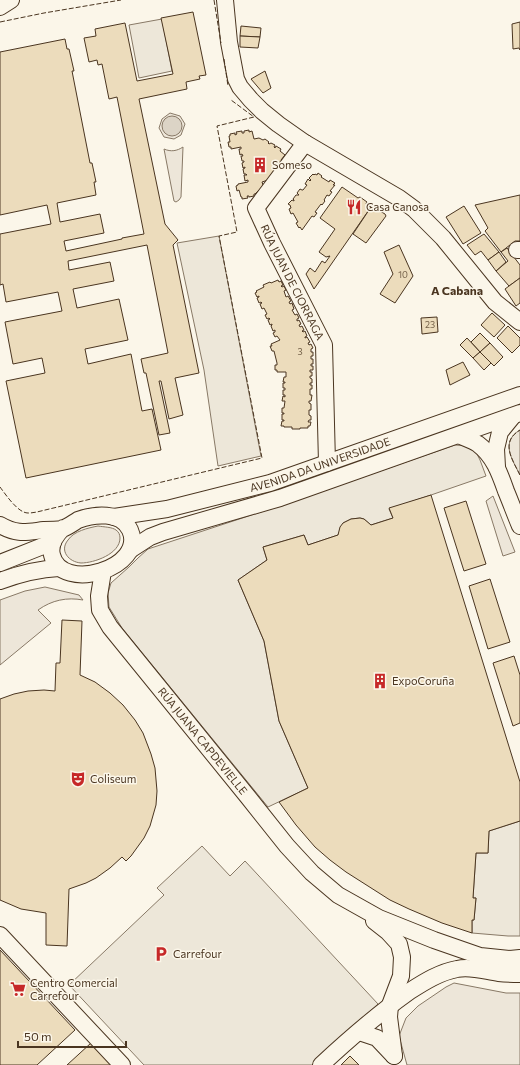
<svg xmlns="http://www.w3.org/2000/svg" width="520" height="1065" font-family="Commissioner,sans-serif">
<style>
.green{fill:#ede6d9;stroke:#887966}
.parking{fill:#ede7d9;stroke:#887966}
.water{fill:#dcd4c6;stroke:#887966}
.building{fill:#ecdcbc;stroke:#4a3520}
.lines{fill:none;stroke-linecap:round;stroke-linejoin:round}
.minor-casing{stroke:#4a3520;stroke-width:18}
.minor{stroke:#fbf6e9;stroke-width:16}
.fence{stroke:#4a3520;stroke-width:1;stroke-dasharray:5 2;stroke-linecap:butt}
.labels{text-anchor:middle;stroke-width:3;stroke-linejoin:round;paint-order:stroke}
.number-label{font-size:9px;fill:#725f47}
.poi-label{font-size:11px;fill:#4a3520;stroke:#fbf6e9;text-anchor:start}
.street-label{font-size:11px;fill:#4a3520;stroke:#fbf6e9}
.neighbourhood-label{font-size:12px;font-weight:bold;fill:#4a3520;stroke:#fbf6e9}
</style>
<rect width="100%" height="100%" fill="#fbf6e9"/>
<!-- green -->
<g class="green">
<polygon points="170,113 180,116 185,124 181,135 174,139 164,137 159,128 162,119"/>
<path d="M183,147l-2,50 -2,3 -3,2 -2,-1 -10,-52c7,3 13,2 19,-2z"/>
<path d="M520,430v45c-8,-16 -20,-33 0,-45z"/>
<polygon points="493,496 515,552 503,556 486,501"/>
<path d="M98,526c6,1 14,1 18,4 3,2 4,5 4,8 0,16 -26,25 -39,25 -12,-1 -22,-12 -13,-23 6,-9 20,-12 30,-14z"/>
<path d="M45,587l34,8 4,5c-16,-3 -31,0 -45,10l13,13 -51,42v-65l25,-9z"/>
<polygon points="454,983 506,993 520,993 520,1065 407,1065 399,1036 406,1018 418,1006 446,987"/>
</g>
<!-- parking -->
<g class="parking">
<polygon points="162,19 172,71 139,78 129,25"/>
<polygon points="219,236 261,456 218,466 204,370 177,243"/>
<polygon points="455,445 467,446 472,449 477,454 480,460 486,476 431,495 389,509 393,518 371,525 364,519 360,518 351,519 343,523 338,535 308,545 304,535 263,547 267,560 238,580 264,641 279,721 308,788 268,807 122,628 109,607 108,593 111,583 129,567 138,558 148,549 285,504"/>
<polygon points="520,821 520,936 508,936 472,933 472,920 474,920 476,898 473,898 476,853 488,853 489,831"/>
<polygon points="202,846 230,876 245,861 378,1004 313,1065 144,1065 69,985 164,895 157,888"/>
</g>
<!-- water -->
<circle class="water" cx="172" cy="126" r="10"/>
<!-- building -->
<g class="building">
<polygon points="193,12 206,75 199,76 200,79 186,82 187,89 139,99 165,224 178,240 173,245 199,373 175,378 183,415 169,419 161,381 159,381 170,433 159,435 146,373 144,373 141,359 168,353 147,245 68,261 69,270 110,262 114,281 73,289 77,308 119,299 128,340 85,349 88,364 131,354 142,411 152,409 161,450 26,478 6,381 45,373 42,358 13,364 5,322 62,311 58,292 6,302 3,284 0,285 0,234 51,224 47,205 0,215 0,52 65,39 67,49 69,49 74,71 72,71 90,163 92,163 96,182 94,182 96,195 57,203 60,222 100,214 104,233 64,241 66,251 122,239 122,238 144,234 117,97 109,99 102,64 98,65 97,60 89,62 84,38 96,36 95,29 125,23 137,81 173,74 161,18"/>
<polygon points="520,22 520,50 519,48 513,49 512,24"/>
<polygon points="241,26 261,28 260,37 240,36"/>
<polygon points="240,36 260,37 258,48 240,47"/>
<polygon points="265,71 271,88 263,93 251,79"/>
<polygon points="249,130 249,132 252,131 254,139 259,138 263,140 265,139 269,142 268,143 269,144 271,143 275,145 274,147 275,148 276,146 281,149 280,151 285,155 281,160 283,161 280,165 279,164 278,166 279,167 268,180 262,182 263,185 262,186 264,187 260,192 259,190 255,194 254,194 254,196 249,197 249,196 247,196 248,198 242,199 242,197 241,197 239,190 237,191 236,186 238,185 238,184 248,182 248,180 245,181 244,175 247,175 246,174 244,174 243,169 245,168 245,167 243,168 242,163 244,162 244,161 242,161 241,156 243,156 242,154 240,155 239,149 241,149 241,147 231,149 231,147 229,147 228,142 230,142 229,136 230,136 230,134 235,133 235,135 237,134 236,132 242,131 242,133 244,133 244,131"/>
<polygon points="318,173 322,176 321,177 329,182 330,180 335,183 333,185 335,185 330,191 332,192 329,196 327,195 324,200 325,201 322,205 321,204 315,212 317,213 314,217 312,216 302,230 300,227 299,228 296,223 298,222 293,213 291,214 289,209 291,208 290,205 288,204 292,200 294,201 294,200 293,199 296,195 299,195 297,193 300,189 302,190 303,190 307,185 305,184 308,179 310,181 311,180 309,178 313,174 314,175 315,174 317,175"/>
<polygon points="342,187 358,198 360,197 367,202 366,204 371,207 314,289 306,274 310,268 315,272 322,261 325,263 330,256 326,257 319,252 335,229 320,218"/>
<polygon points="520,195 520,241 515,241 501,252 485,231 488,228 475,205"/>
<polygon points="464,206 481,233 463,244 446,217"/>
<polygon points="371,207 376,211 376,210 378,210 385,214 386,216 366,243 353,234"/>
<polygon points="484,234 499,252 488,260 481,251 475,255 467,245"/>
<polygon points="399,245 413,276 395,303 380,294 393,274 384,252"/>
<polygon points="507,248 520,265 520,278 509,286 496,271 508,261 501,252"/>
<polygon points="499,252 506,262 496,271 488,260"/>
<polygon points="520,278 520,303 516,306 505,289"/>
<polygon points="278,280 279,282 281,281 283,285 281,286 282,287 284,286 286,290 284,291 286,297 288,296 291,301 289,302 290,304 292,303 294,309 292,310 295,315 297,314 299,318 297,319 297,321 299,320 301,324 299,325 300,327 302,326 304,330 302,331 303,332 305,331 307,336 305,337 305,338 307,337 310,342 308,343 309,345 311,344 313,348 311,349 311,352 313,352 313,356 311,356 311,359 313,359 313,364 311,364 311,366 313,366 313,370 310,370 310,372 312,372 312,376 310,376 310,378 312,379 312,383 310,383 310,385 312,385 312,389 310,389 310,395 312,395 311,401 309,401 309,403 311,404 311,410 309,410 309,415 311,416 311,420 309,420 308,422 311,422 310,426 308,426 308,428 300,428 300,429 292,429 292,427 284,427 284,426 281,426 282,421 284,421 284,420 282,420 282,414 284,414 284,413 282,413 282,408 284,408 285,401 282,401 283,396 285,397 285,395 283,395 283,390 285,390 285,388 283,388 283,383 285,383 285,382 283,382 284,377 286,377 286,372 277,372 277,370 275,370 275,365 277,365 277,363 274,351 272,351 270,346 272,346 271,344 280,340 277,336 275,337 273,333 275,332 275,330 273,331 271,326 272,325 272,324 270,325 268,320 270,319 269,318 267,319 265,315 267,314 264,308 262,309 260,304 262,303 261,302 259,303 257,298 259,297 259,296 257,297 255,293 257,292 256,291 264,287 263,285 270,282 271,283"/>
<polygon points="492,313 505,325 494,337 481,325"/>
<polygon points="437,317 438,332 422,334 421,318"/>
<polygon points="508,326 520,338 520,345 512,353 497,338"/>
<polygon points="480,333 490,343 480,352 471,342"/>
<polygon points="467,338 480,352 473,358 460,345"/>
<polygon points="490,343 503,357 494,366 480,352"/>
<polygon points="480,352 491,363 484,370 473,358"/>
<polygon points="463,362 470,375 450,385 446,370"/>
<polygon points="431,495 520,782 520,821 489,831 488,853 476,853 473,898 476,898 474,920 472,920 472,933 442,923 409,909 390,900 346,872 330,860 315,847 296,825 279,802 308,788 279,721 264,641 238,580 267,560 263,547 304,535 308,545 338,535 340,527 343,523 351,519 360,518 364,519 371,525 393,518 389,508"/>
<polygon points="466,501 486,564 464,571 444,508"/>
<polygon points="490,579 510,642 488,649 469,586"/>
<polygon points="62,620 82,621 80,675 95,682 110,693 123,705 135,720 143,733 151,754 155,768 157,791 156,805 150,826 144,838 131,856 126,861 122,857 110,868 96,878 86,883 69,889 67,946 46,945 46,913 21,909 0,900 0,699 14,694 28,691 44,690 55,691 56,663 60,663"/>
<polygon points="514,656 520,675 520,723 513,726 493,663"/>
<polygon points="0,950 75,1030 37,1065 0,1065"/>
<polygon points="91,1043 111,1065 67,1065"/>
<polygon points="350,1056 359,1065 341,1065"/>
</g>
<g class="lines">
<defs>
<g id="minor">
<polyline points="225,0 229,42 236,79 240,87 251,100 262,111 278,124 305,143 399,198 414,209 443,238 495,302 520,322"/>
<polyline points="0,7 11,0"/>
<path id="s1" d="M305,143l-49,65 16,35 52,102 3,118"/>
<polyline points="517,250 520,250"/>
<path d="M459,435c6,3 13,5 19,9 16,12 22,30 28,47 5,12 9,23 14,35"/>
<polyline points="497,467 496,449 500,432 513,416"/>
<path id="s2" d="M114,517l53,-8 103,-26 250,-88"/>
<path d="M0,525c17,10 26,7 44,5 6,0 12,0 18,-1 6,-2 11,-6 16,-9 16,-6 43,-9 52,10 17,38 -69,64 -78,25 -3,-11 4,-20 11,-27"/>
<polyline points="130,550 150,537 163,532 280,498 520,413"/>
<polyline points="0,563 53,542"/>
<path id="s3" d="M103,571l-4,25 1,14 10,17 138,170 39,49 25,27 26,22 41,23 55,22 46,16 30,3 10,-1"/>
<path d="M0,581c19,-7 38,-12 59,-13"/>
<polyline points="374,921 388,932 399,944 402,957 401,976 390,1005 389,1017 394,1056"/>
<polyline points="0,935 122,1065"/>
<polyline points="359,1032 377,1038 394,1056"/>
<path d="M321,1065c28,-26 58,-52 89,-74 14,-9 30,-19 47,-22 14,-3 28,2 42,4 7,1 14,1 21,1"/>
</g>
</defs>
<!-- minor casing -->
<use href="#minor" class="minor-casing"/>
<!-- minor -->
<use href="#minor" class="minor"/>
<!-- fence -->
<g class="fence">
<polyline points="214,0 221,43"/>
<polyline points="0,22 44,13 121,0"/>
<polyline points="224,59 228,86"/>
<path d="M520,475c-8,-16 -20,-33 0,-45"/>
<path d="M0,487c6,8 18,26 28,26 5,0 9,-1 13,-2l221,-53 -43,-222 18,-4 -20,-106 37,-9 -23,-17"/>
</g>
</g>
<!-- icons -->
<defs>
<symbol id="building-bare" viewBox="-9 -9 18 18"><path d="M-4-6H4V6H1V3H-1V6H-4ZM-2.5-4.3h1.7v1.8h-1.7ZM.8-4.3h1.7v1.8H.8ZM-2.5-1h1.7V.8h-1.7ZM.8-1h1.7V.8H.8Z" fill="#c62828" stroke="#fbf6e9" stroke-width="2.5" paint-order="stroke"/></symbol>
<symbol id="restaurant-bare" viewBox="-9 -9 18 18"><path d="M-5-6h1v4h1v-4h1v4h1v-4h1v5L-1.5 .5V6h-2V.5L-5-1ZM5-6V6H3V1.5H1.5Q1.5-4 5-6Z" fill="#c62828" stroke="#fbf6e9" stroke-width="2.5" paint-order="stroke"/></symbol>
<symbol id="theatre-bare" viewBox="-9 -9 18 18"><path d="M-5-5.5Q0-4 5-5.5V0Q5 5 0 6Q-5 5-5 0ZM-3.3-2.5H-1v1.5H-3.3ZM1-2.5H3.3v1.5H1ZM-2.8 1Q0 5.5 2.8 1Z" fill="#c62828" stroke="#fbf6e9" stroke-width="2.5" paint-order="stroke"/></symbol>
<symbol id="parking-bare" viewBox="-9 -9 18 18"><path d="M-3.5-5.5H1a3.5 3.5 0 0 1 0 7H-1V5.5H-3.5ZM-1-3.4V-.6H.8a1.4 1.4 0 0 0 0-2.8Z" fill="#c62828" stroke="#fbf6e9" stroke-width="2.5" paint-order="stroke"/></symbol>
<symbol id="supermarket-bare" viewBox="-9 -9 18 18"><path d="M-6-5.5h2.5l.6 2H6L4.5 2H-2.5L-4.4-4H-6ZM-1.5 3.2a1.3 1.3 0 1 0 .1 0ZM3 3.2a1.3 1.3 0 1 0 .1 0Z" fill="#c62828" stroke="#fbf6e9" stroke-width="2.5" paint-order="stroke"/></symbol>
</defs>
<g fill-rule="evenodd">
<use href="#building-bare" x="249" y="154" width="22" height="22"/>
<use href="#restaurant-bare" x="343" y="196" width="22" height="22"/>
<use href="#building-bare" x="369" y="670" width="22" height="22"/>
<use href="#theatre-bare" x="67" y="768" width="22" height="22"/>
<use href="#parking-bare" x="150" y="943" width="22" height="22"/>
<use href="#supermarket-bare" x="7" y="978" width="22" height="22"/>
</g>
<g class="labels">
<!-- number labels -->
<g class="number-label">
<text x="403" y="278">10</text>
<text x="430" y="328">23</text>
<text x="300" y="355">3</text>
</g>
<!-- poi labels -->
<g class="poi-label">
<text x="272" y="169">Someso</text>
<text x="366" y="211">Casa Canosa</text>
<text x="392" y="685">ExpoCoruña</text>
<text x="90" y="783">Coliseum</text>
<text x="173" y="958">Carrefour</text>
<text x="30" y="987">Centro Comercial<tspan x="30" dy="13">Carrefour</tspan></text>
</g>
<!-- street labels -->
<g class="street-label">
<text dy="4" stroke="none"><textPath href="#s1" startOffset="164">RÚA JUAN DE CIORRAGA</textPath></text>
<text dy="4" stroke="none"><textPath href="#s2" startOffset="213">AVENIDA DA UNIVERSIDADE</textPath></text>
<text dy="4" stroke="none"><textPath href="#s3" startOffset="206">RÚA JUANA CAPDEVIELLE</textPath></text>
</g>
<!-- neighbourhood labels -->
<g class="neighbourhood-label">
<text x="457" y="295">A Cabana</text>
</g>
</g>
<!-- scale -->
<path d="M18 1041v6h108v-6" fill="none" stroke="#4a3520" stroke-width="2"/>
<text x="24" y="1041" font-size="12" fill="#4a3520" stroke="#fbf6e9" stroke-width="3" paint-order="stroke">50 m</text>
</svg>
